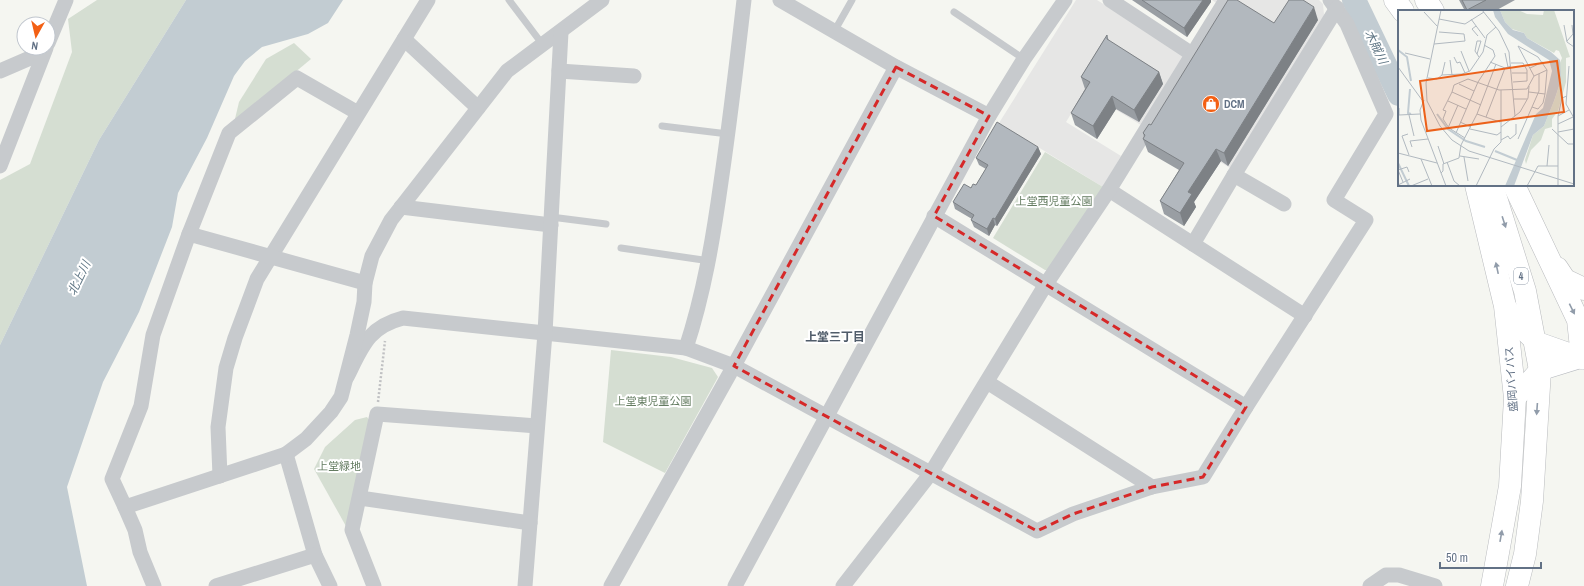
<svg xmlns="http://www.w3.org/2000/svg" width="1584" height="586" font-family="'Archivo Narrow','Noto Sans JP',sans-serif">
<style>
.built{fill:#e6e6e5}
.green{fill:#d5ded2}
.water{fill:#c2ccd2}
.lines{fill:none;stroke-linecap:round;stroke-linejoin:round}
.river{stroke:#c2ccd2;stroke-width:24}
.secondary-casing{stroke:#b9bcc2;stroke-width:22}
.highway-casing{stroke:#b9bbbe;stroke-width:23}
.path{stroke:#c0c1c3;stroke-width:2.5;stroke-dasharray:2 2;stroke-linecap:butt}
.lane{stroke:#c7cacd;stroke-width:7}
.street{stroke:#c7cacd;stroke-width:15}
.secondary{stroke:#fff;stroke-width:21}
.highway{stroke:#fff;stroke-width:22}
.wall{fill:#999ea3}
.shaded-wall{fill:#7d8185}
.building{fill:#b2b8be;stroke:#7d8185}
.oneway{fill:#919caa}
.marked{fill:none;stroke:#d62828;stroke-width:3;stroke-dasharray:8 5;stroke-linejoin:round}
.labels{text-anchor:middle;stroke-width:4;stroke-linejoin:round;paint-order:stroke}
.shield{fill:#fff;stroke:#919caa;stroke-width:1}
.shield-label{font-size:10px;font-weight:bold;fill:#627185}
.poi-label{font-size:11px;font-weight:bold;fill:#627185;stroke:#fff;text-anchor:start}
.park-label{font-size:11px;fill:#647c61;stroke:#fff}
.street-label{font-size:11px;fill:#627185;stroke:#fff}
.water-label{font-size:12px;font-style:italic;fill:#5d7483;stroke:#fff}
.neighbourhood-label{font-size:12px;font-weight:bold;fill:#505c6a;stroke:#fff}
.inset-river{fill:none;stroke:#c2ccd2;stroke-width:2}
.inset-road{fill:none;stroke:#b1b9c0;stroke-width:1}
.view{fill:#ec611a;fill-opacity:0.15;stroke:#ec611a;stroke-width:2}
.inset-edge{fill:none;stroke:#627185;stroke-width:2}
</style>
<rect width="100%" height="100%" fill="#f5f6f1"/>
<!-- built -->
<polygon class="built" points="1076,0 1097,0 1194,62 1227,10 1212,0 1319,0 1323,4 1324,15 1230,168 1157,124 1141,125 1085,91 1066,122 1121,156 1103,187 999,123"/>
<!-- green -->
<g class="green">
<polygon points="97,0 186,0 99,140 0,345 0,180 30,164 72,52 68,19"/>
<polygon points="294,43 311,59 234,123 239,102 266,59"/>
<polygon points="1045,152 1103,187 1050,270 1045,270 993,238"/>
<polygon points="611,350 671,357 712,368 718,377 665,473 603,442"/>
<polygon points="367,417 369,420 347,528 314,469 325,447 355,420"/>
</g>
<!-- water -->
<polygon class="water" points="186,0 343,0 328,23 308,34 262,47 245,61 234,76 207,138 178,193 172,227 139,312 103,382 67,487 87,586 0,586 0,345 99,140"/>
<g class="lines">
<!-- river -->
<polyline class="river" points="1354,0 1399,94"/>
<defs>
<g id="secondary">
<polyline points="1505,306 1518,324 1536,342 1584,359"/>
<polyline points="1515,398 1540,370 1582,357"/>
</g>
<g id="highway">
<polyline points="1395,0 1403,11"/>
<polyline points="1426,0 1433,11"/>
<polyline points="1476,185 1505,306 1515,398 1510,486 1492,586"/>
<polyline points="1492,185 1525,291 1540,370 1532,501 1525,554 1517,586"/>
<polyline points="1514,185 1578,320 1582,357"/>
<polyline points="1557,268 1565,280 1584,289"/>
</g>
</defs>
<!-- secondary casing -->
<use href="#secondary" class="secondary-casing"/>
<!-- highway casing -->
<use href="#highway" class="highway-casing"/>
<!-- path -->
<polyline class="path" points="378,402 385,341"/>
<!-- lane -->
<g class="lane">
<polyline points="509,0 543,45"/>
<polyline points="954,12 1024,59"/>
<polyline points="835,30 852,0"/>
<polyline points="662,126 728,134"/>
<polyline points="551,217 606,224"/>
<polyline points="621,248 710,261"/>
</g>
<!-- street -->
<g class="street">
<polyline points="780,0 896,67 989,116"/>
<polyline points="1110,0 1192,54"/>
<polyline points="404,39 478,108"/>
<polyline points="48,43 66,0"/>
<polyline points="0,71 44,52"/>
<polyline points="559,71 634,76"/>
<polyline points="0,166 46,48"/>
<polyline points="1234,175 1284,204"/>
<polyline points="1109,190 1305,316"/>
<polyline points="401,207 551,225"/>
<polyline points="934,216 1246,407 1366,220 1334,200 1386,114 1347,24 1330,0"/>
<polyline points="189,234 229,133 297,78 358,113"/>
<polyline points="1193,244 1234,175 1337,8"/>
<path d="M686,348c18,-55 27,-109 35,-166 9,-61 16,-121 23,-182"/>
<path d="M347,377c15,-30 21,-50 56,-59l283,30 48,18 303,165 36,-17 79,-27 51,-10 43,-70"/>
<polyline points="987,382 1152,487"/>
<polyline points="286,454 315,555 330,586"/>
<polyline points="220,476 218,427 226,368 235,338 257,279 428,0"/>
<polyline points="360,498 530,523"/>
<polyline points="125,507 112,479 141,406 153,335 189,234 365,283"/>
<polyline points="154,586 140,552 135,530 125,507 286,454 306,439 331,412 341,397 357,335 364,302 365,283 372,256 391,220 507,71 602,0"/>
<polyline points="216,586 315,555"/>
<polyline points="374,586 352,530 377,414 537,426"/>
<polyline points="525,586 545,333 561,32"/>
<polyline points="611,586 730,373 896,67"/>
<polyline points="735,586 989,116 1024,59 1065,0"/>
<polyline points="843,586 931,473 1046,284 1109,190 1226,0"/>
<polyline points="1370,586 1386,575 1399,575 1435,586"/>
</g>
<!-- secondary -->
<use href="#secondary" class="secondary"/>
<!-- highway -->
<use href="#highway" class="highway"/>
</g>
<!-- wall -->
<g class="wall">
<polygon points="1132,0 1211,0 1211,2 1187,37"/>
<polygon points="1459,0 1515,0 1495,11 1465,11"/>
<polygon points="1318,20 1228,166 1221,161 1194,202 1196,207 1184,226 1164,214 1160,201 1179,170 1148,152 1143,139 1144,137 1143,133 1151,125 1274,23"/>
<polygon points="1107,35 1109,41 1159,72 1163,84 1139,122 1116,109 1097,139 1075,125 1071,113 1085,89 1081,77"/>
<polygon points="1038,147 1041,154 997,226 995,225 989,236 974,227 971,220 972,219 955,209 953,202 971,188 976,185 986,169 979,165 976,158"/>
</g>
<!-- shaded-wall -->
<g class="shaded-wall">
<polygon points="1203,0 1211,0 1211,2 1187,37 1184,28"/>
<polygon points="1314,7 1318,20 1228,166 1224,153"/>
<polygon points="1159,72 1163,84 1139,122 1134,110"/>
<polygon points="1112,96 1116,109 1097,139 1093,126"/>
<polygon points="1038,147 1041,154 997,226 995,219"/>
<polygon points="1216,149 1221,161 1194,202 1196,207 1184,226 1180,213 1188,192"/>
<polygon points="993,218 995,225 989,236 987,229"/>
</g>
<!-- building -->
<g class="building">
<polygon points="1142,0 1203,0 1184,28"/>
<polygon points="1228,0 1237,0 1274,23 1289,0 1303,0 1314,7 1224,153 1216,149 1188,192 1192,194 1180,213 1160,201 1184,163 1143,139 1145,135 1143,133 1149,124 1151,125"/>
<polygon points="1462,0 1486,0 1467,10"/>
<polygon points="1107,35 1107,39 1159,72 1134,110 1112,96 1093,126 1071,113 1090,82 1081,77"/>
<polygon points="997,122 1038,147 995,219 993,218 987,229 971,220 974,215 953,202 964,184 971,188 973,184 976,185 988,165 976,158"/>
</g>
<!-- one-way arrows -->
<defs><path id="oneway-solid" d="M-6-.8H1V-3.2L6.5 0L1 3.2V.8H-6Z"/></defs>
<g class="oneway">
<use href="#oneway-solid" transform="translate(1504 222) rotate(72)"/>
<use href="#oneway-solid" transform="translate(1497 268) rotate(-102)"/>
<use href="#oneway-solid" transform="translate(1572 309) rotate(64)"/>
<use href="#oneway-solid" transform="translate(1537 409) rotate(94)"/>
<use href="#oneway-solid" transform="translate(1501 536) rotate(-80)"/>
</g>
<!-- marked area -->
<path class="marked" d="M896,67l93,49 -55,100 312,191 -43,70 -51,10 -79,27 -36,17 -303,-165z"/>
<!-- icons -->
<defs>
<symbol id="shop-disc" viewBox="-11 -11 22 22"><circle r="9.5" fill="#f36014" stroke="#fff"/><path d="M-5-2.5h2.3a2.7 3.5 0 0 1 5.4 0H5L5.5 6h-11ZM-1.5-2.5h3a1.5 2.3 0 0 0-3 0Z" fill="#fff"/></symbol>
</defs>
<g fill-rule="evenodd">
<use href="#shop-disc" x="1201" y="94" width="20" height="20"/>
</g>
<g class="labels">
<!-- shield labels -->
<rect class="shield" x="1514" y="268" width="14" height="16" rx="3"/>
<g class="shield-label">
<text x="1521" y="280">4</text>
</g>
<!-- poi labels -->
<g class="poi-label">
<text x="1224" y="108">DCM</text>
</g>
<!-- park labels -->
<g class="park-label">
<text x="1054" y="205">上堂西児童公園</text>
<text x="653" y="405">上堂東児童公園</text>
<text x="339" y="470">上堂緑地</text>
</g>
<!-- street labels -->
<g class="street-label">
<text transform="translate(1511 379) rotate(-94)" y="4">盛岡バイパス</text>
</g>
<!-- water labels -->
<g class="water-label">
<text transform="translate(1376 47) rotate(64)" y="4">木賊川</text>
<text transform="translate(79 278) rotate(-64)" y="4">北上川</text>
</g>
<!-- neighbourhood labels -->
<g class="neighbourhood-label">
<text x="835" y="341">上堂三丁目</text>
</g>
</g>
<!-- overview -->
<g transform="translate(1398 10)">
<rect width="176" height="176" fill="#f5f6f1"/>
<path d="M102,0h18l9,4 16,1 1,-5h10l16,47 -4,1v24l-8,29 -6,8v8l-7,2 -4,11 -10,10 -5,14 -1,-4 8,-25 11,-9 10,-25 7,-21 -2,-15 3,-7 -3,-7 -3,-1 -2,3 -27,-15 -3,-5 -12,-4 -7,-7z" fill="#d5ded2"/>
<path d="M95,0h7l5,12 8,8 11,3 3,5 24,14 9,8 1,20 -7,21 -10,25 -11,9 -19,51h-9l31,-72 7,-6 9,-37 -3,-11 -41,-26 -13,-17z" fill="#c2ccd2"/>
<path class="inset-river" d="M0,40l9,7 4,24M12,79l-2,24 3,1M39,104l11,15 18,12 19,6M97,141l22,9M0,153l11,23"/>
<path class="inset-road" d="M43,0l-15,73 1,18 13,25 12,14 17,11 105,33M84,0l17,21 10,21 6,64M26,2l13,14M41,9l26,5 19,-12M73,9l14,19M166,15l3,17 7,5M78,16l-4,3 6,7M169,31l6,-7 -1,-9M36,34l31,-3 -1,-7 -25,-2M63,41l8,20M7,43l25,6M107,43l3,14M79,44l4,-13h-4l-2,10 4,6M56,47l3,6 3,-1 5,11M52,50l2,15M92,52l15,6 6,-2M113,53h12l4,7v11l-14,1M171,56l-3,38 8,14M0,57l24,33M132,58l13,-6M114,63h15M44,65l3,-13M30,68l9,1 5,-4 20,-1 8,-3 13,-19 4,-17 9,-8M61,74l15,7M54,82l2,-7 14,-6 31,11 28,-1 7,-13 13,-6 -9,-13 -20,-11 16,30M131,82l16,2 2,-24M116,89h13M26,90l-4,10 1,10 25,66M50,91l18,8M134,97l6,2 5,-6 2,-9M1,98v7l21,-1M79,104l23,8M11,105l5,21M160,106l11,-6M88,107l19,-49M62,112l11,5M160,114l15,-7M103,117l19,-15 8,-14 1,-12M50,118l10,-23M72,119l27,6 4,-3M154,119l16,15h6M160,122l16,-3M58,123l22,-51 17,-26 -2,-6 -9,-5M10,124l-6,2 7,19M67,128l-16,-10 -6,-9 3,-8 -3,-1 9,-18 29,13M120,129l21,-48v-17M103,130l7,-4 2,3 6,-5v-10M40,136l6,18M14,137l-2,-6 18,-2M0,143l39,10M62,146l19,3M66,147l4,24M23,149l11,27M49,152l7,19 6,5M149,156l2,-21M43,163l2,-2v-7l16,-6 2,-13 16,-31 19,-50M5,172l-5,-12 9,-3 2,5M0,175l12,-6M13,176l17,-7M78,176l18,-37 7,-7v-52M129,176l11,-20h20M160,176v-70l4,-18 5,-2"/>
<path class="view" d="M159,51l7,51 -137,19 -7,-50z"/>
<rect width="176" height="176" class="inset-edge"/>
</g>
<!-- north arrow -->
<g transform="translate(36 36) rotate(188)"><circle r="19" fill="#ffffff" stroke="#c0c6ce"/>
<path d="M0-3L7 15L0 10L-7 15Z" fill="#f36014"/>
<text y="-6" font-size="11" font-weight="bold" text-anchor="middle" fill="#627185">N</text>
</g>
<!-- scale -->
<path d="M1440 562v6h101v-6" fill="none" stroke="#627185" stroke-width="2"/>
<text x="1446" y="562" font-size="12" fill="#627185" stroke="#ffffff" stroke-width="3" paint-order="stroke">50 m</text>
</svg>
